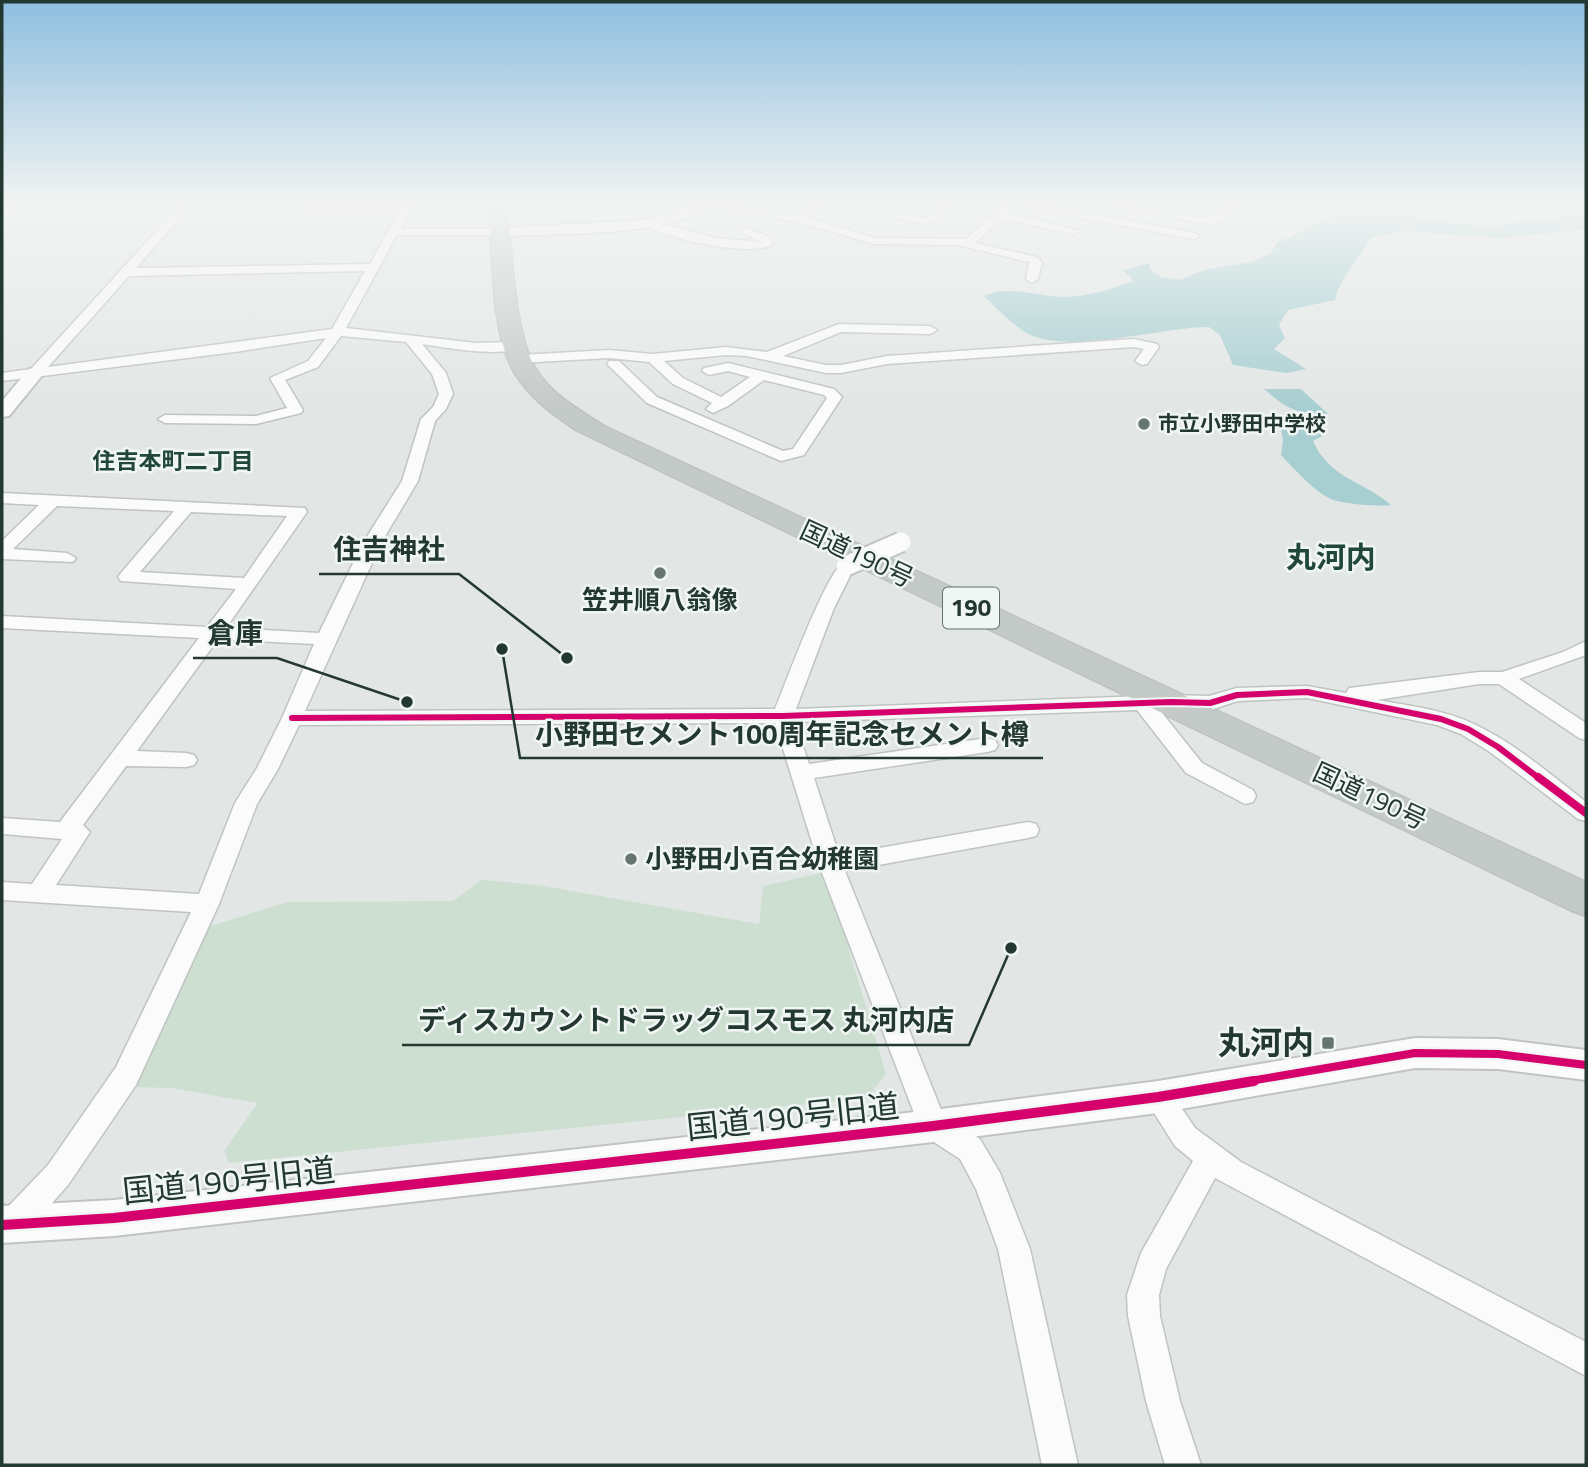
<svg xmlns="http://www.w3.org/2000/svg" width="1588" height="1467" font-family="'Titillium Web','Noto Sans JP',sans-serif">
<style>
.green{fill:#cddfd1}
.water{fill:#a7ced1}
.lines{fill:none;stroke-linecap:round;stroke-linejoin:round}
.minor-casing{stroke:#bfc4c2;stroke-width:3}
.tertiary-casing{stroke:#bfc4c2;stroke-width:4}
.secondary-casing{stroke:#bfc5c2;stroke-width:3}
.trunk-casing{stroke:#bcc3c1;stroke-width:3}
.minor{fill:#fbfbfb;fill-rule:evenodd}
.tertiary{fill:#fbfbfb;fill-rule:evenodd}
.secondary{fill:#fbfbfb;fill-rule:evenodd}
.trunk{fill:#c4cac8;fill-rule:evenodd}
.minor-bridge-casing{stroke:#bfc4c2;stroke-width:23;stroke-linecap:butt}
.minor-bridge{stroke:#fbfbfb;stroke-width:19}
.cycleway-far2-casing{stroke:#f0f6f3;stroke-width:10}
.cycleway-far1-casing{stroke:#f0f6f3;stroke-width:12}
.cycleway-casing{stroke:#f0f6f3;stroke-width:15}
.cycleway-far2{stroke:#d6006c;stroke-width:6}
.cycleway-far1{stroke:#d6006c;stroke-width:8}
.cycleway{stroke:#d6006c;stroke-width:10}
.poi-dot{fill:#667570;stroke:#f0f6f3;stroke-width:2.5}
.labels{text-anchor:middle;stroke-width:5;stroke-linejoin:round;paint-order:stroke}
.far-poi-label{font-size:21px;font-weight:bold;fill:#233831;stroke:#f0f6f3;text-anchor:start}
.far-neighbourhood-label{font-size:23px;font-weight:bold;fill:#21473c;stroke:#f0f6f3}
.shield{fill:#f0f6f3;stroke:#60716b;stroke-width:2}
.shield-label{font-size:24px;font-weight:bold;fill:#233831}
.street-label{font-size:26px;fill:#233831;stroke:#f0f6f3}
.poi-label{font-size:26px;font-weight:bold;fill:#233831;stroke:#f0f6f3}
.quarter-label{font-size:30px;font-weight:bold;fill:#21473c;stroke:#f0f6f3}
.near-poi-label{font-size:32px;font-weight:bold;fill:#233831;stroke:#f0f6f3;text-anchor:end}
.near-street-label{font-size:32px;fill:#233831;stroke:#f0f6f3}
.leader{fill:none;stroke:#233831;stroke-width:2.5}
.callout-dot{fill:#233831;stroke:#f0f6f3;stroke-width:2.5}
.callout-label{font-size:28px;text-anchor:middle;font-weight:bold;fill:#233831;stroke:#f0f6f3;stroke-width:5;stroke-linejoin:round;paint-order:stroke}
</style>
<rect width="100%" height="100%" fill="#e2e7e5"/>
<!-- green -->
<g class="green">
<polygon points="1409,202 1538,202 1480,215 1453,216"/>
<polygon points="826,872 886,1074 867,1098 229,1163 224,1151 258,1103 171,1088 131,1087 205,928 287,902 453,901 481,880 538,885 759,924 763,886"/>
</g>
<!-- water -->
<g class="water">
<polygon points="592,202 695,202 664,216"/>
<path d="M1336,202h48l29,14 43,8 43,1 87,-12v14l-6,3 -80,8 -96,-7 -33,7c-10,19 -33,42 -36,62l-47,10 -9,15 6,13 -11,11 32,20 -20,4 -53,-8 -13,-30 -11,-8c-46,0 -146,29 -184,5 -15,-9 -28,-24 -41,-36 25,-12 54,1 81,1 22,0 48,-9 69,-16l-11,-11 27,-7v6l11,8 19,3 23,-10 48,-8 20,-8 5,-11c22,-8 38,-22 59,-27l6,-9z"/>
<path d="M1264,389h37l27,25c-32,-1 -40,-4 -64,-25z"/>
<path d="M1287,416l23,6 12,14 -9,5c17,38 49,39 78,64 -13,2 -47,-1 -60,-6 -16,-7 -38,-31 -50,-44l2,-15 -4,-23z"/>
</g>
<g class="lines">
<defs>
<g id="minor">
<path d="M183,202h11l-58,66 234,-4 30,-55 -98,1 -1,-2 5,-3 109,-3 -14,27h101l6,3 -6,3h-105l-51,93 130,15 38,-1 7,4c-16,13 -78,1 -99,-2l24,29 7,21 -7,15 -11,12 -17,60 -37,62 -76,168 470,-2c10,-23 53,-144 71,-148l9,5 -21,42 -38,101 375,-14 38,1 28,-8 70,-2 39,7 3,-5 130,-16h23l61,-20 23,-11v14l-67,24 67,44v17l-7,-2 -80,-54h-20l-102,16c33,6 69,10 99,25 40,19 75,50 110,77v19l-8,-2 -88,-67 -29,-18 -24,-9 -130,-27 -69,3 -28,9 -51,-1 43,54 51,27 3,6 -3,6 -8,2 -59,-31 -49,-63 -342,12 14,42 178,-26 8,2 3,5 -3,5 -8,2 -173,26 25,77 189,-33 8,2 3,6 -3,6 -8,2 -183,33 99,246 36,22 20,34 30,76 48,216h-36l-44,-216 -22,-60 -16,-30 -37,-24 -4,-9 -100,-261 -44,-142 -476,2 -21,44 -21,35 -38,100 -83,181 -68,100 -44,50 -11,4 -11,-4v-22l46,-48 68,-98 75,-155 -189,-12v-18l30,2 30,-45 -60,-5v-16l58,4 139,-184 -197,-10v-12l205,11 29,-38 -115,-8 -3,-4 3,-4 53,-62 -117,-5 -44,43 54,4 9,5 -3,4 -71,-3v-18l37,-36 -37,-2v-10l303,15 2,4 -81,116 93,5 44,-90 39,-62 19,-62 12,-12 6,-13 -7,-20 -26,-32 -65,-6 -23,31 -33,13 18,30 -2,3 -45,11 -91,-1 -7,-4 7,-4 91,1 31,-8 -17,-30 38,-17 18,-23 -91,14 -233,29v-8l29,-4zM365,271l-33,58 -284,38 81,-91zM191,512l96,4 -43,62 -104,-6zM218,639l96,5 -32,74 -25,50 -22,35 -36,91 -143,-9 34,-53 -7,-7 43,-59 60,1 8,-2 3,-5 -3,-5 -8,-2 -49,-2z"/>
<polygon points="721,202 797,215 819,202 832,202 808,218 875,238 966,239 1007,202 1033,202 1194,233 1200,236 1194,239 1016,206 1008,213 1080,231 1074,234 1002,219 975,243 1037,257 1042,263 1038,279 1032,283 1026,279 1029,262 957,245 874,244 798,222 705,206 700,203"/>
<polygon points="948,202 960,202 928,225 878,214 883,211 926,218"/>
<polygon points="1089,202 1115,202 1206,219 1232,202 1245,202 1212,225"/>
<path d="M650,220l65,18 45,4 -17,-9 -2,-2 6,-3 21,8 5,8c-19,14 -111,-5 -129,-21z"/>
<polygon points="839,324 930,326 937,330 930,334 841,332 783,356 826,365 841,365 887,356 1134,339 1157,344 1159,347 1147,364 1142,365 1135,361 1144,349 1134,347 887,364 841,373 826,373 747,356 726,355 664,361 683,378 721,397 750,377 728,371 709,375 702,371 704,368 728,363 834,389 842,397 804,455 781,461 647,403 607,364 609,361 619,361 657,397 783,451 793,449 827,398 824,395 764,380 728,406 713,413 706,409 712,403 673,384 649,362 609,358 519,363 512,359 519,355 609,350 653,354 726,347 767,352"/>
<polygon points="1158,1084 1168,1088 1195,1128 1241,1162 1586,1342 1586,1376 1215,1178 1166,1269 1159,1295 1160,1316 1180,1401 1201,1465 1165,1465 1146,1401 1128,1316 1127,1295 1141,1253 1193,1161 1175,1146 1144,1097 1148,1088"/>
</g>
<g id="tertiary">
<path d="M695,202l17,1c-36,35 -160,30 -210,33l-7,-4 7,-4 145,-8z"/>
<polygon points="35,368 44,373 9,416 2,417 2,401 29,369"/>
<polygon points="1415,1038 1498,1039 1586,1050 1586,1080 1498,1069 1415,1068 1158,1113 933,1142 114,1236 2,1243 2,1206 114,1200 933,1110 1158,1081"/>
</g>
<polygon id="secondary" points="8,202 25,202 7,219 2,221 2,208"/>
<path id="trunk" d="M488,202h18c7,48 6,129 31,169 15,24 44,40 67,55l982,456v34l-14,-5 -996,-481c-23,-15 -47,-33 -62,-58 -25,-45 -20,-119 -26,-170z"/>
</defs>
<!-- minor casing -->
<use href="#minor" class="minor-casing"/>
<!-- tertiary casing -->
<use href="#tertiary" class="tertiary-casing"/>
<!-- secondary casing -->
<use href="#secondary" class="secondary-casing"/>
<!-- trunk casing -->
<use href="#trunk" class="trunk-casing"/>
<!-- minor -->
<use href="#minor" class="minor"/>
<!-- tertiary -->
<use href="#tertiary" class="tertiary"/>
<!-- secondary -->
<use href="#secondary" class="secondary"/>
<!-- trunk -->
<use href="#trunk" class="trunk"/>
<defs>
<polyline id="minor-bridge" points="846,566 901,542"/>
</defs>
<!-- minor-bridge casing -->
<use href="#minor-bridge" class="minor-bridge-casing"/>
<!-- minor-bridge -->
<use href="#minor-bridge" class="minor-bridge"/>
<defs>
<polyline id="cycleway-far2" points="292,718 783,716 1171,702 1210,703 1237,695 1307,692 1441,719 1468,729 1498,747 1540,779"/>
<g id="cycleway-far1">
<polyline points="1538,777 1586,813"/>
<polyline points="1244,1082 1415,1053 1498,1054 1586,1065"/>
</g>
<polyline id="cycleway" points="2,1225 114,1218 933,1126 1158,1097 1254,1081"/>
</defs>
<!-- cycleway-far2 casing -->
<use href="#cycleway-far2" class="cycleway-far2-casing"/>
<!-- cycleway-far1 casing -->
<use href="#cycleway-far1" class="cycleway-far1-casing"/>
<!-- cycleway casing -->
<use href="#cycleway" class="cycleway-casing"/>
<!-- cycleway-far2 -->
<use href="#cycleway-far2" class="cycleway-far2"/>
<!-- cycleway-far1 -->
<use href="#cycleway-far1" class="cycleway-far1"/>
<!-- cycleway -->
<use href="#cycleway" class="cycleway"/>
</g>
<!-- sky -->
<linearGradient id="sky" x2="0" y2="1"><stop stop-color="#8ebedf"/><stop offset="0.5" stop-color="#f2f4f3"/><stop offset="1" stop-color="#f2f4f3" stop-opacity="0"/></linearGradient>
<rect width="1588" height="408" fill="url(#sky)"/>
<!-- markers -->
<g class="poi-dot">
<circle cx="1144" cy="424" r="7"/>
<circle cx="660" cy="573" r="7"/>
<circle cx="631" cy="859" r="7"/>
<rect x="1321" y="1036" width="14" height="14" rx="3.5"/>
</g>
<g class="labels">
<!-- far-poi labels -->
<g class="far-poi-label">
<text x="1158" y="431">市立小野田中学校</text>
</g>
<!-- far-neighbourhood labels -->
<g class="far-neighbourhood-label">
<text x="173" y="469">住吉本町二丁目</text>
</g>
<!-- shield labels -->
<rect class="shield" x="943" y="587.5" width="56" height="41" rx="5"/>
<g class="shield-label">
<text x="971" y="616">190</text>
</g>
<!-- street labels -->
<g class="street-label">
<text transform="translate(857 554) rotate(25)" y="9">国道190号</text>
<text transform="translate(1370 796) rotate(25)" y="9">国道190号</text>
</g>
<!-- poi labels -->
<g class="poi-label">
<text x="660" y="609">笠井順八翁像</text>
<text x="645" y="868" text-anchor="start">小野田小百合幼稚園</text>
</g>
<!-- quarter labels -->
<g class="quarter-label">
<text x="1331" y="568">丸河内</text>
</g>
<!-- near-poi labels -->
<g class="near-poi-label">
<text x="1314" y="1054">丸河内</text>
</g>
<!-- near-street labels -->
<g class="near-street-label">
<text transform="translate(793 1117) rotate(-6)" y="11">国道190号旧道</text>
<text transform="translate(229 1181) rotate(-6)" y="11">国道190号旧道</text>
</g>
</g>
<!-- callouts -->
<path class="leader" d="M567 658L459 574H319M407 702L277 658H193M502 649L520 758H1043M1011 948L969 1045H402"/>
<g class="callout-dot">
<circle cx="567" cy="658" r="7"/>
<circle cx="407" cy="702" r="7"/>
<circle cx="502" cy="649" r="7"/>
<circle cx="1011" cy="948" r="7"/>
</g>
<g class="callout-label">
<text x="389" y="559">住吉神社</text>
<text x="235" y="643">倉庫</text>
<text x="782" y="744">小野田セメント100周年記念セメント樽</text>
<text x="686" y="1030">ディスカウントドラッグコスモス 丸河内店</text>
</g>
<!-- border -->
<rect width="1588" height="1467" fill="none" stroke="#233831" stroke-width="7"/>
</svg>
